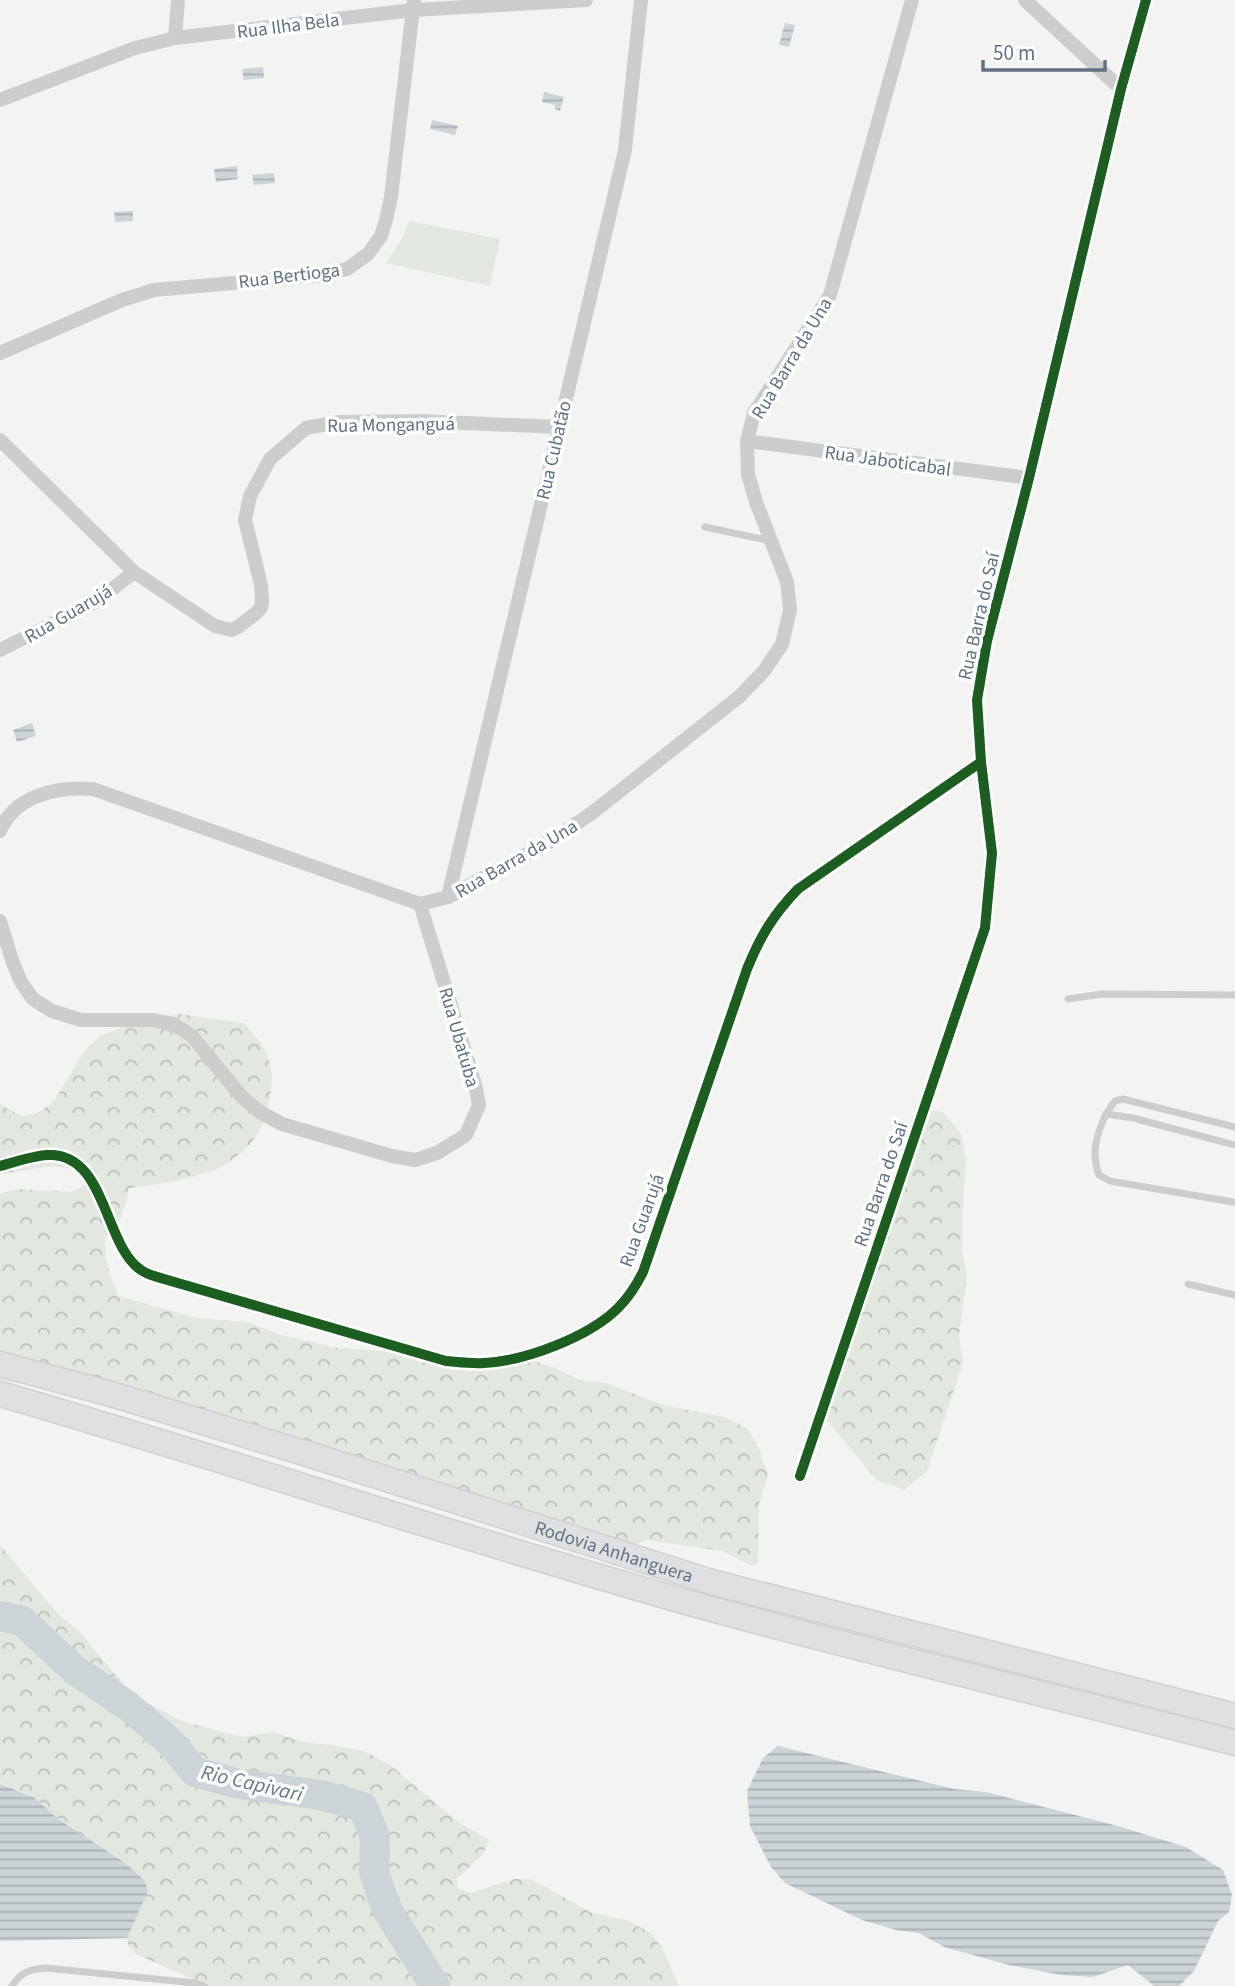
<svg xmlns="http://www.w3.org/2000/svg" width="1235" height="1986" font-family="'Source Sans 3',sans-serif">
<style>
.forest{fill:url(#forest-crowns)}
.pitch{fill:#e2e7df}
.water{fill:url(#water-rules)}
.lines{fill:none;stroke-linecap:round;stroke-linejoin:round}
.river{stroke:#ccd4d7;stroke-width:30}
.highway-casing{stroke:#d0d2d1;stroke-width:27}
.lane{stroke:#cccece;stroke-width:7}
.street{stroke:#cccece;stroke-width:14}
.highway{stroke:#dfe0e1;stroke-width:24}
.cycleway-casing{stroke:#fff;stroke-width:15}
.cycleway{stroke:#1b5e20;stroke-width:10}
.labels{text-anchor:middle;stroke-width:7;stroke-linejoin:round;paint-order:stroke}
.street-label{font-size:19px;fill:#617283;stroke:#fff}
.water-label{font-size:21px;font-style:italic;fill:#627a88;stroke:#fff}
</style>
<defs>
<pattern id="forest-crowns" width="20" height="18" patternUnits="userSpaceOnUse" patternTransform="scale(1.75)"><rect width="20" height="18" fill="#e2e7df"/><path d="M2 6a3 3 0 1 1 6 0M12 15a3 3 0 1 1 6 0" fill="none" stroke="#bbc0ba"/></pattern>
<pattern id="water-rules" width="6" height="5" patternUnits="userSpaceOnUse" patternTransform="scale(1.75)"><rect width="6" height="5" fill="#ccd4d7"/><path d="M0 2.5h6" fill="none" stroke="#a9b0b4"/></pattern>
</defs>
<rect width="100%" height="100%" fill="#f3f4f1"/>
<!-- forest -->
<g class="forest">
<path d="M179,1014l65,9c12,14 24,27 27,46 3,15 -4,50 -12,63 -9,16 -28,31 -45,38 -26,10 -57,15 -85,18 -3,11 -5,27 -12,37 -3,3 -9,7 -11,12 -5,14 6,46 13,59l78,22 49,4 36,13 55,13 62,4 43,10 86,-3 27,9 24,12 27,3 57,22 62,12 23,12 12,22 8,25 -9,27 -1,59 -6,4 -30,-15 -76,-11 -14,6 -588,-159 -44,-7v-187l19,-4 53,3 11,-6 3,-9c-23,-20 -59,-5 -86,-3v-70l21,12 17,-3 16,-12 31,-51 16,-15 50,-16z"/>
<polygon points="915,1109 943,1112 961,1134 966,1162 962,1217 962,1248 967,1277 959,1335 963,1363 927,1471 904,1490 877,1480 822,1415 918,1113"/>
<polygon points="0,1545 58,1614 79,1631 132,1695 182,1721 218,1731 244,1737 273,1732 302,1742 332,1745 364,1751 389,1764 458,1822 489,1840 483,1854 457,1879 457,1888 471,1893 514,1879 531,1879 590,1912 629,1921 652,1934 662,1948 679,1986 208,1986 136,1954 128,1945 127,1938 148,1891 124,1862 58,1819 35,1798 0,1783"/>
</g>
<!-- pitch -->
<polygon class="pitch" points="409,221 500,239 490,286 386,263 403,237"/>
<!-- water -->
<g class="water">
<polygon points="785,23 795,25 789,47 779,45"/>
<polygon points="263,67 264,78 244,80 242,69"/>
<polygon points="544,92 564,97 560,111 555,109 555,105 542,102"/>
<polygon points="432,120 458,126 455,135 430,129"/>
<polygon points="237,166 238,179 216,182 214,169"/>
<polygon points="274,173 275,183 254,185 252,175"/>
<polygon points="133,211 133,221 115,222 114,212"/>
<polygon points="32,723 36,736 17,742 13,730"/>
<polygon points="778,1746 954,1789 986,1792 1118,1826 1186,1847 1223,1870 1232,1895 1229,1912 1218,1921 1194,1971 1179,1986 1154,1986 1128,1965 1093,1977 1061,1975 1009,1965 944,1947 919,1933 896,1930 862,1920 785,1883 771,1867 750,1826 747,1791 763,1758"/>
<polygon points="0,1784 35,1798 58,1819 124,1862 145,1881 148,1891 127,1938 0,1941"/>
</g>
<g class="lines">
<!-- river -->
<polyline class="river" points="0,1616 22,1621 75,1670 128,1706 171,1743 195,1772 239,1784 320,1795 363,1807 375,1837 374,1872 386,1908 435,1986"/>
<defs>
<g id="highway">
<path id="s1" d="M0,1364l111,30 200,61 401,127 523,134"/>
<path d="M0,1394c235,68 468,147 704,213 176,48 354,90 531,136"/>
</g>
</defs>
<!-- highway casing -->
<use href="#highway" class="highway-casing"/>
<!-- lane -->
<g class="lane">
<polyline points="705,527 771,541"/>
<polyline points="1068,999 1102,994 1235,995"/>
<polyline points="1106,1114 1115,1101 1123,1099 1235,1127"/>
<path d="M1233,1202l-123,-21 -11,-6c-8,-22 -3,-39 7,-61l27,4 102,27"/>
<polyline points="1188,1284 1235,1295"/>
<path d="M12,1986c9,-14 18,-17 34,-18l149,15 9,3"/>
</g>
<!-- street -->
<g class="street">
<polyline points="1025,0 1121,89"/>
<polyline points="175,38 178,0"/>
<polyline points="0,100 135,48 175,38 413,10 586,0"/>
<polyline points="0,353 122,300 154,290 324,275 347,269 368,254 381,236 386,220 391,197 414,0"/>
<polyline points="0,440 134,572 215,626 231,630 238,627 256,613 261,608 262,601 261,585 245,520 250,496 270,459 306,428 339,422 419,421 559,427"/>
<polyline points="747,441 1029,478"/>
<polyline points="0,650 97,601 134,572"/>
<path d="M0,831c15,-36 58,-45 93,-42l327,115"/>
<polyline points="448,897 625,150 641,0"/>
<polyline points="420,904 448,897 551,841 592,813 740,696 764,671 782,644 790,610 787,582 756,502 748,474 747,441 754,413 830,295 912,0"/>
<polyline points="0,921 13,963 21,982 33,999 52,1011 81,1020 152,1020 173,1024 192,1036 242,1097 260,1112 282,1124 392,1156 415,1160 437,1153 466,1135 479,1105 475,1084 420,904"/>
<path d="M0,1166c15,-4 32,-10 47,-11 59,-4 57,91 94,115 8,6 21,8 30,11l275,80c12,1 26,3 38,2 41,-2 105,-26 134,-55 11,-11 18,-22 25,-36l104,-303c14,-34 26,-54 51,-80l183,-127"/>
<polyline points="800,1476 985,928 992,853 981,762 977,700 987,641 1029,478 1121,89 1146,0"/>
</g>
<!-- highway -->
<use href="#highway" class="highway"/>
<defs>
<g id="cycleway">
<path d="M0,1166c15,-4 32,-10 47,-11 59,-4 57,91 94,115 8,6 21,8 30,11l275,80c12,1 26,3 38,2 41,-2 105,-26 134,-55 11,-11 18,-22 25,-36l104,-303c14,-34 26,-54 51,-80l183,-127"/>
<polyline points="800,1476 985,928 992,853 981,762 977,700 987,641 1029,478 1121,89 1146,0"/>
</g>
</defs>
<!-- cycleway casing -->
<use href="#cycleway" class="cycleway-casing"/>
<!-- cycleway -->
<use href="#cycleway" class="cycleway"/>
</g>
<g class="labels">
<!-- street labels -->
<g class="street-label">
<text transform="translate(288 25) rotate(-7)" y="7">Rua Ilha Bela</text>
<text transform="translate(289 275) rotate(-7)" y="7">Rua Bertioga</text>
<text transform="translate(791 358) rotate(-59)" y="7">Rua Barra da Una</text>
<text transform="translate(391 424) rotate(-1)" y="7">Rua Monganguá</text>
<text transform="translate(553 450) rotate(-77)" y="7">Rua Cubatão</text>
<text transform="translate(888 460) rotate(8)" y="7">Rua Jaboticabal</text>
<text transform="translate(68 613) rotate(-30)" y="7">Rua Guarujá</text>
<text transform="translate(978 616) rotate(-77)" y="7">Rua Barra do Saí</text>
<text transform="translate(516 858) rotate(-30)" y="7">Rua Barra da Una</text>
<text transform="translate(460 1037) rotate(74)" y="7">Rua Ubatuba</text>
<text transform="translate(880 1184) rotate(-71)" y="7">Rua Barra do Saí</text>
<text transform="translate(641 1220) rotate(-70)" y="7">Rua Guarujá</text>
<text dy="7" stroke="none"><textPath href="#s1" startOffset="642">Rodovia Anhanguera</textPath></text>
</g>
<!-- water labels -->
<g class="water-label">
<text transform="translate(252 1783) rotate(13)" y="7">Rio Capivari</text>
</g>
</g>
<!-- scale -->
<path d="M983 60v10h122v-10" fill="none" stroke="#617283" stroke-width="3.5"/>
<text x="993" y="60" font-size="21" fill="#617283" stroke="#ffffff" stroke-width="5" paint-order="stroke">50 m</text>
</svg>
